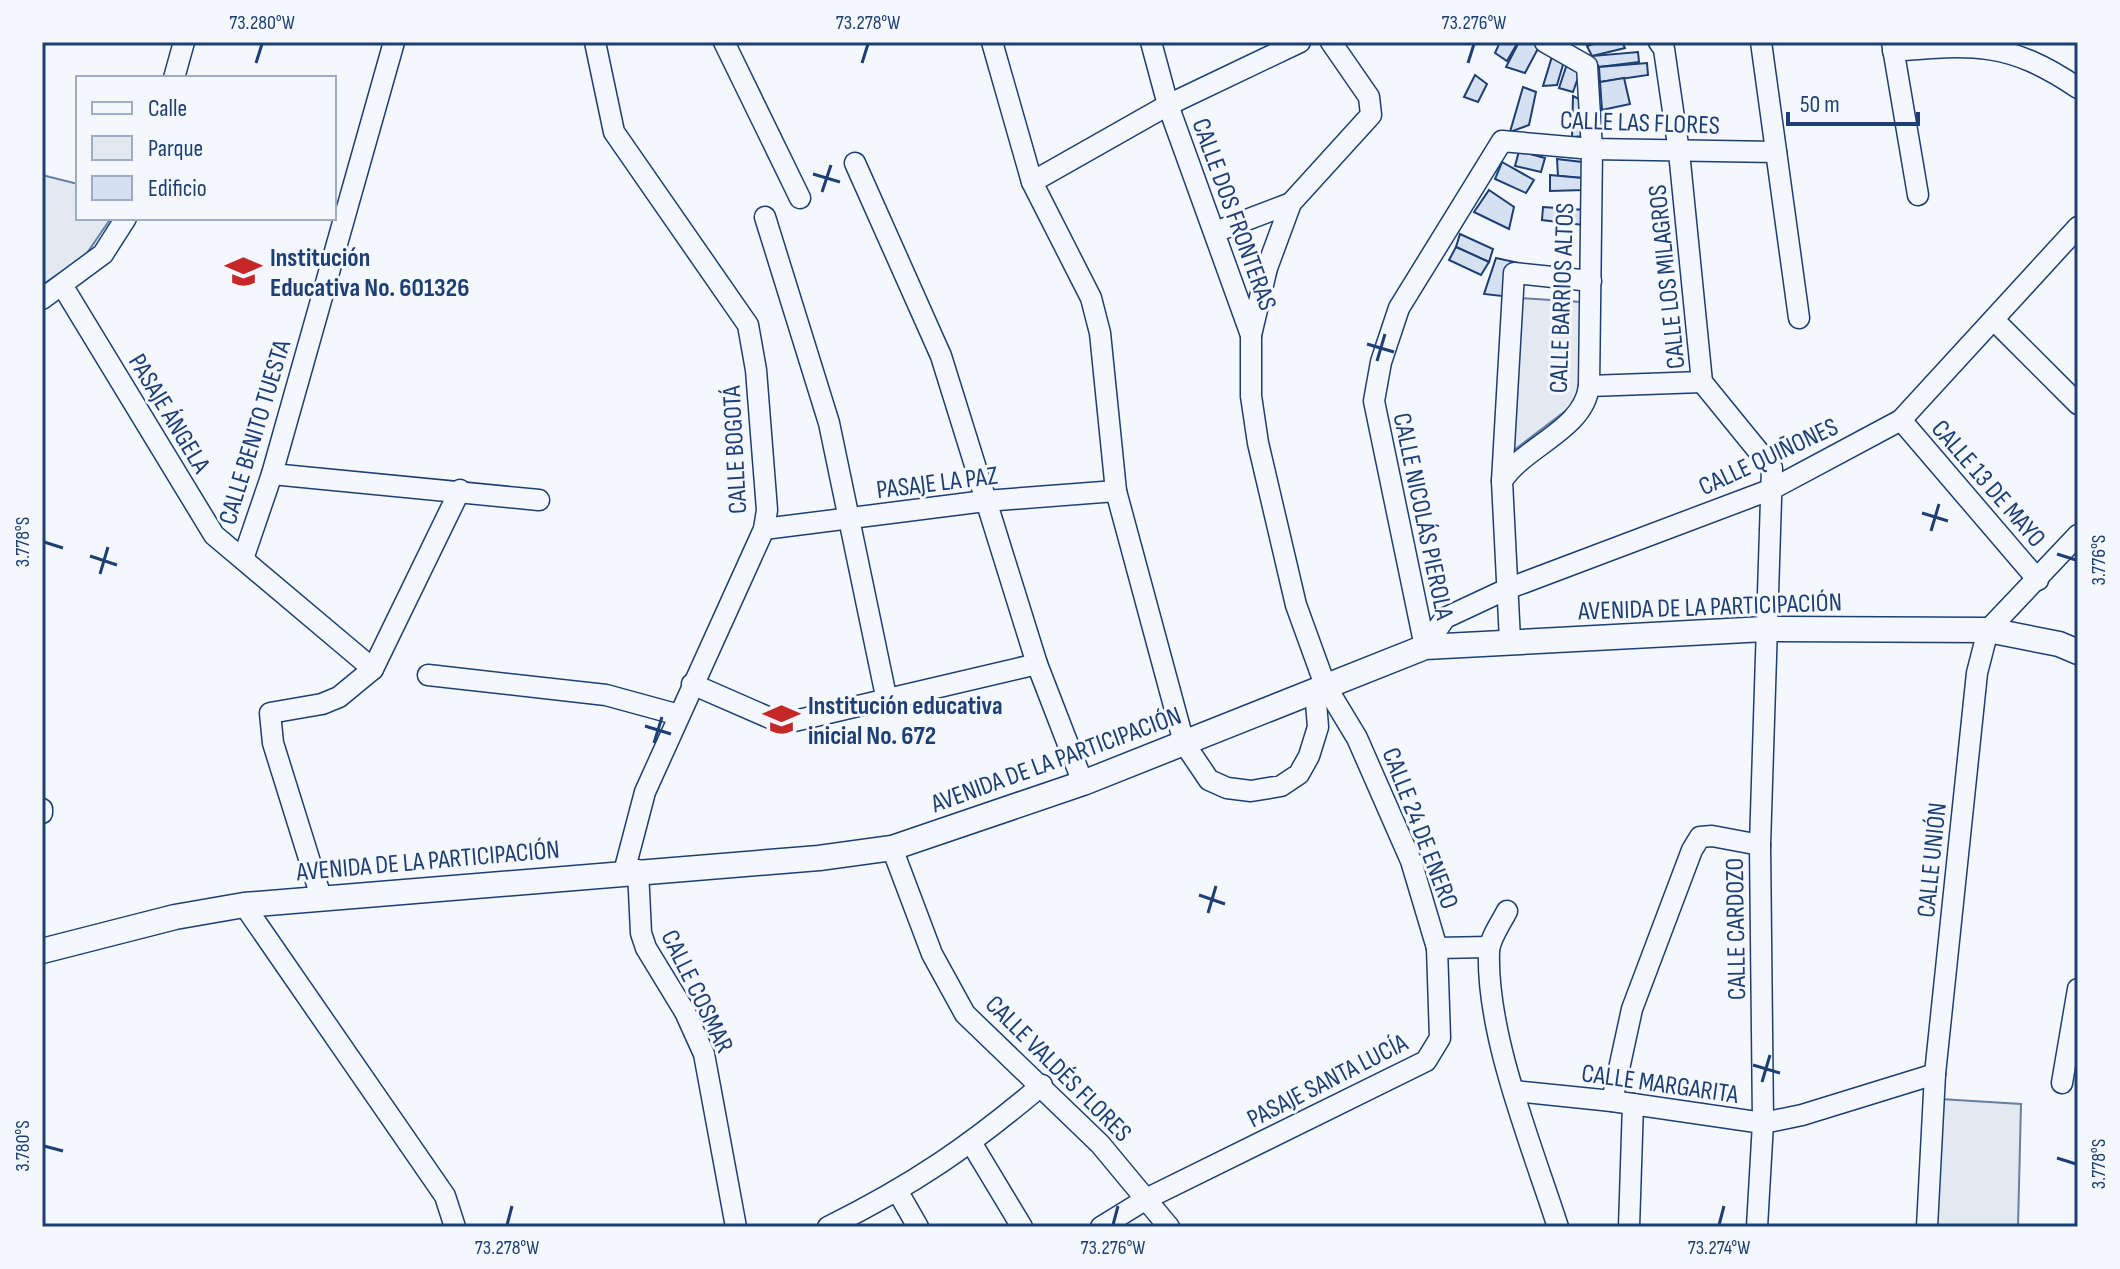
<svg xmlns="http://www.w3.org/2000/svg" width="2120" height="1269" font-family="'Sofia Sans Condensed',sans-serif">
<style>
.green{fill:#e3e9f0;stroke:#687fa3;stroke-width:2}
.building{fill:#d5e0f0;stroke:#1d3f73;stroke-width:2}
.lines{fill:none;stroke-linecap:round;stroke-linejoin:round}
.minor-casing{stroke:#1d3f73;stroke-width:23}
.major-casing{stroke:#1d3f73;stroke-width:27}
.minor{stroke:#f4f7fb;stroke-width:20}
.major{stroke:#f4f7fb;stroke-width:24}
.ticks{fill:none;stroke:#1d3f73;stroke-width:3}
.labels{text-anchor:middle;stroke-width:6;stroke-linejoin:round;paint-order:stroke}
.street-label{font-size:26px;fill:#1d3f73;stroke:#f4f7fb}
.poi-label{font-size:26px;font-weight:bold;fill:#1d3f73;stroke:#f4f7fb;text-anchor:start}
.neatline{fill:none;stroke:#1d3f73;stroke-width:3}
.ticks-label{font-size:20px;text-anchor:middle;fill:#1d3f73}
</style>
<rect width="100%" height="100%" fill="#f4f7fb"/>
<!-- green -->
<g class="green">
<polygon points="42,175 78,184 78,218 111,218 85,256 42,285"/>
<polygon points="1519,298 1581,302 1580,387 1572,406 1513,451"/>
<polygon points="1940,1099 2021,1104 2018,1227 1933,1227"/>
</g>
<!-- building -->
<g class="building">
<polygon points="1500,42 1518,42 1507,61 1495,53"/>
<polygon points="1519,42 1541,43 1525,73 1506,67"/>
<polygon points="1600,42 1622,42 1625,48 1592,56 1587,46"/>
<polygon points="1554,50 1565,58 1557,85 1543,86"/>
<polygon points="1638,52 1639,62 1599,67 1592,56"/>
<polygon points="1568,61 1581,69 1573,92 1559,88"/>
<polygon points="1647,63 1648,75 1600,82 1599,67"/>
<polygon points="1475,75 1487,84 1478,102 1464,97"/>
<polygon points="1624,78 1630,104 1602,110 1600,82"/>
<polygon points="1523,87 1536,92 1529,125 1510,132"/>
<polygon points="1573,96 1581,100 1585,136 1572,137"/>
<polygon points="1519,151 1545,158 1541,172 1515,166"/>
<polygon points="1557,159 1582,162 1582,178 1558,176"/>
<polygon points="1502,162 1534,180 1526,193 1495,179"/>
<polygon points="1550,175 1582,178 1584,190 1550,191"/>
<polygon points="1489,190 1514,207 1509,229 1474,212"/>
<polygon points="1543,207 1585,210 1583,225 1542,220"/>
<polygon points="1460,234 1493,249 1489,262 1456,247"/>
<polygon points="1456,247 1489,262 1481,275 1449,260"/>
<polygon points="1496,258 1519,263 1519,298 1484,294"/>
</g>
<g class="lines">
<defs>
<g id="minor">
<polyline points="595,42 614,132 748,325 756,370 767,510 764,529 645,792 624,872"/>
<polyline points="724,42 800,198"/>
<polyline points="992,42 1032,182 1091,298 1100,333 1116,491 1184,743 1209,780 1227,788 1251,791 1281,786 1299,774 1309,756 1318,727 1315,690"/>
<polyline points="1151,42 1168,105 1251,335 1251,396 1258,443 1296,605 1325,685 1357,738 1411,861 1437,948 1489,947"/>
<polyline points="1659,42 1664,49 1679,152 1702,382 1772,468 1760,845 1763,1123 1757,1227"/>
<polyline points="1761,42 1799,318"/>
<polyline points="1892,42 1918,195"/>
<path d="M1893,51c80,-7 116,-10 185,37"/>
<polyline points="174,78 184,42"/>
<polyline points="855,163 941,356 1037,664 1083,783"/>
<polyline points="1032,182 1168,105 1300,42"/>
<polyline points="765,217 829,423 887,701"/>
<polyline points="1215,232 1291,203"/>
<polyline points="62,285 214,535 373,669"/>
<polyline points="42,299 103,254 126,218"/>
<polyline points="1995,321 2078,404"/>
<polyline points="1251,335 1267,268 1291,203 1371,115 1369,97 1331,42"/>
<polyline points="1589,386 1702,382"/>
<polyline points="1901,420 2038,580"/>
<polyline points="272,474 539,500"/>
<polyline points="1502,481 1514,273 1591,281"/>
<polyline points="764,529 985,501 1116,491"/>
<polyline points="243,559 272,474 394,42"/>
<path d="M1510,640l-8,-159c22,-35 82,-51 87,-95l3,-237 -5,-83 -42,-24"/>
<polyline points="1425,647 1374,401 1381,362 1399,308 1502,141 1592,149 1776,152"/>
<polyline points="1425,647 1445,618 1507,589 1772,489 1901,420 2078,227"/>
<polyline points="428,675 606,695 679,715"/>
<polyline points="692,684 779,722 790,722 1037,664"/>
<polyline points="42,809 42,813"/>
<polyline points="892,848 932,954 965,1014 1100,1144 1169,1227"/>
<polyline points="638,870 641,933 646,948 685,1012 704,1054 736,1227"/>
<polyline points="321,897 273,743 270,713 322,704 339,697 373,669 460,490"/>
<polyline points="244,905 445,1196 455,1227"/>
<path d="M1507,911c-6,12 -17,27 -18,40 -3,84 43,195 69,276"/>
<polyline points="2062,1083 2078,989"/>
<polyline points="1514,1091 1612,1101 1763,1123 1802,1115 1935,1074"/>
<polyline points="1612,1101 1632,1009 1692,850 1700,837 1712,836 1760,845"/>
<polyline points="972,1144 1022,1227"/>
<polyline points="898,1192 918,1227"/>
<path d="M828,1227c85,-42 142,-81 214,-142"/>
<polyline points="1101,1227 1148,1198 1426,1061 1440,1038 1437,948"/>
<polyline points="1629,1227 1633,1104"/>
<polyline points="1927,1227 1935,1074 1977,673 1988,630 2078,535"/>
</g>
<polyline id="major" points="42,951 175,917 244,905 819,858 892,848 1083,783 1425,647 1765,629 1988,630 2059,644 2078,652"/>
</defs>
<!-- minor casing -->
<use href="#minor" class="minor-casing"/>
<!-- major casing -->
<use href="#major" class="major-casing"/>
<!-- minor -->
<use href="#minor" class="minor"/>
<!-- major -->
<use href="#major" class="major"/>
</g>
<!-- ticks -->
<path class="ticks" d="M256,63l6,-19M862,63l6,-19M1468,63l6,-19M813,174l27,8M822,192l9,-27M1367,344l27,8M1377,361l8,-27M1922,513l26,8M1931,531l8,-27M44,542l19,6M2057,554l19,6M90,556l27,9M100,574l8,-27M645,726l26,8M654,743l8,-26M1199,895l26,9M1208,913l8,-27M1753,1065l27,8M1762,1082l8,-27M44,1146l19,5M2057,1158l19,6M507,1225l5,-19M1113,1225l5,-19M1719,1225l5,-19"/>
<!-- icons -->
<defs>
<symbol id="school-bare" viewBox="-9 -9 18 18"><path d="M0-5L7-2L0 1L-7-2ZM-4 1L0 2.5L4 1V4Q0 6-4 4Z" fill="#c62828" stroke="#f4f7fb" stroke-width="2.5" paint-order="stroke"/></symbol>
</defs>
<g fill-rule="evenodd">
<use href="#school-bare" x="218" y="246" width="51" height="51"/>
<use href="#school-bare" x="756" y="694" width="51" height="51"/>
</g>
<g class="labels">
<!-- street labels -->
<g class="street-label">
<text transform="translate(1640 122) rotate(2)" y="9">CALLE LAS FLORES</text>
<text transform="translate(1235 214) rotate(70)" y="9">CALLE DOS FRONTERAS</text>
<text transform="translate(1666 277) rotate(-96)" y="9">CALLE LOS MILAGROS</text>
<text transform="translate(1561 298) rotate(-88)" y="9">CALLE BARRIOS ALTOS</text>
<text transform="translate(170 413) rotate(59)" y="9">PASAJE ÁNGELA</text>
<text transform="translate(254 432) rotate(-73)" y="9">CALLE BENITO TUESTA</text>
<text transform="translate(734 450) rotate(-93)" y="9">CALLE BOGOTÁ</text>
<text transform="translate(1768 456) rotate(-25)" y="9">CALLE QUIÑONES</text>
<text transform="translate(937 482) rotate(-7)" y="9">PASAJE LA PAZ</text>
<text transform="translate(1989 483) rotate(49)" y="9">CALLE 13 DE MAYO</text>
<text transform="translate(1424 516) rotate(78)" y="9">CALLE NICOLÁS PIEROLA</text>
<text transform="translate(1710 606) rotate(-2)" y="9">AVENIDA DE LA PARTICIPACIÓN</text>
<text transform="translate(1056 759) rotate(-20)" y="9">AVENIDA DE LA PARTICIPACIÓN</text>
<text transform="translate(1421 828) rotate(69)" y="9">CALLE 24 DE ENERO</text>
<text transform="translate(428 860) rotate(-5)" y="9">AVENIDA DE LA PARTICIPACIÓN</text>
<text transform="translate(1931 860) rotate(-84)" y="9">CALLE UNIÓN</text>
<text transform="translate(1735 929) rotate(-91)" y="9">CALLE CARDOZO</text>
<text transform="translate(698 991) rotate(64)" y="9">CALLE COSMAR</text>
<text transform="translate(1059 1068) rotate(45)" y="9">CALLE VALDÉS FLORES</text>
<text transform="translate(1327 1080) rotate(-27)" y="9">PASAJE SANTA LUCÍA</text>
<text transform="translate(1660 1083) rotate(8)" y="9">CALLE MARGARITA</text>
</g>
<!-- poi labels -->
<g class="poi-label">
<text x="270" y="266">Institución<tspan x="270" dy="30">Educativa No. 601326</tspan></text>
<text x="808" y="714">Institución educativa<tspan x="808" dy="30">inicial No. 672</tspan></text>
</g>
</g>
<!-- border -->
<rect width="2120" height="1269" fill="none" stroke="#f4f7fb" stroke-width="88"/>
<!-- legend -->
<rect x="76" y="76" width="260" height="144" fill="#f4f7fb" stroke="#9eadc5" stroke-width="2"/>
<rect x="92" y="102" width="40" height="12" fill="#f4f7fb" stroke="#9eadc5" stroke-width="2"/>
<text x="148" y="116" font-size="24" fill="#1d3f73">Calle</text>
<rect x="92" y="136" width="40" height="24" fill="#e3e9f0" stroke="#9eadc5" stroke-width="2"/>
<text x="148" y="156" font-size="24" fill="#1d3f73">Parque</text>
<rect x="92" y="176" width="40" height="24" fill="#d5e0f0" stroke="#9eadc5" stroke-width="2"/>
<text x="148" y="196" font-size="24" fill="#1d3f73">Edificio</text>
<!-- scale -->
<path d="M1788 112v12h130v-12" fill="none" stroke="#1d3f73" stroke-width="4"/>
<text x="1800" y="112" font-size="24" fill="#1d3f73" stroke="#f4f7fb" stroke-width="6" paint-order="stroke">50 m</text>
<rect x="44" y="44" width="2032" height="1181" class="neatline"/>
<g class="ticks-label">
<text x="262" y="29">73.280°W</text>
<text x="868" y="29">73.278°W</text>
<text x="1474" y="29">73.276°W</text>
<text transform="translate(22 542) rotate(-90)" y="7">3.778°S</text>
<text transform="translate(2098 560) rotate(-90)" y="7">3.776°S</text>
<text transform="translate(22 1146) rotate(-90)" y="7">3.780°S</text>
<text transform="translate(2098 1164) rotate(-90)" y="7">3.778°S</text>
<text x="507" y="1254">73.278°W</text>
<text x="1113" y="1254">73.276°W</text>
<text x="1719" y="1254">73.274°W</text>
</g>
</svg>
